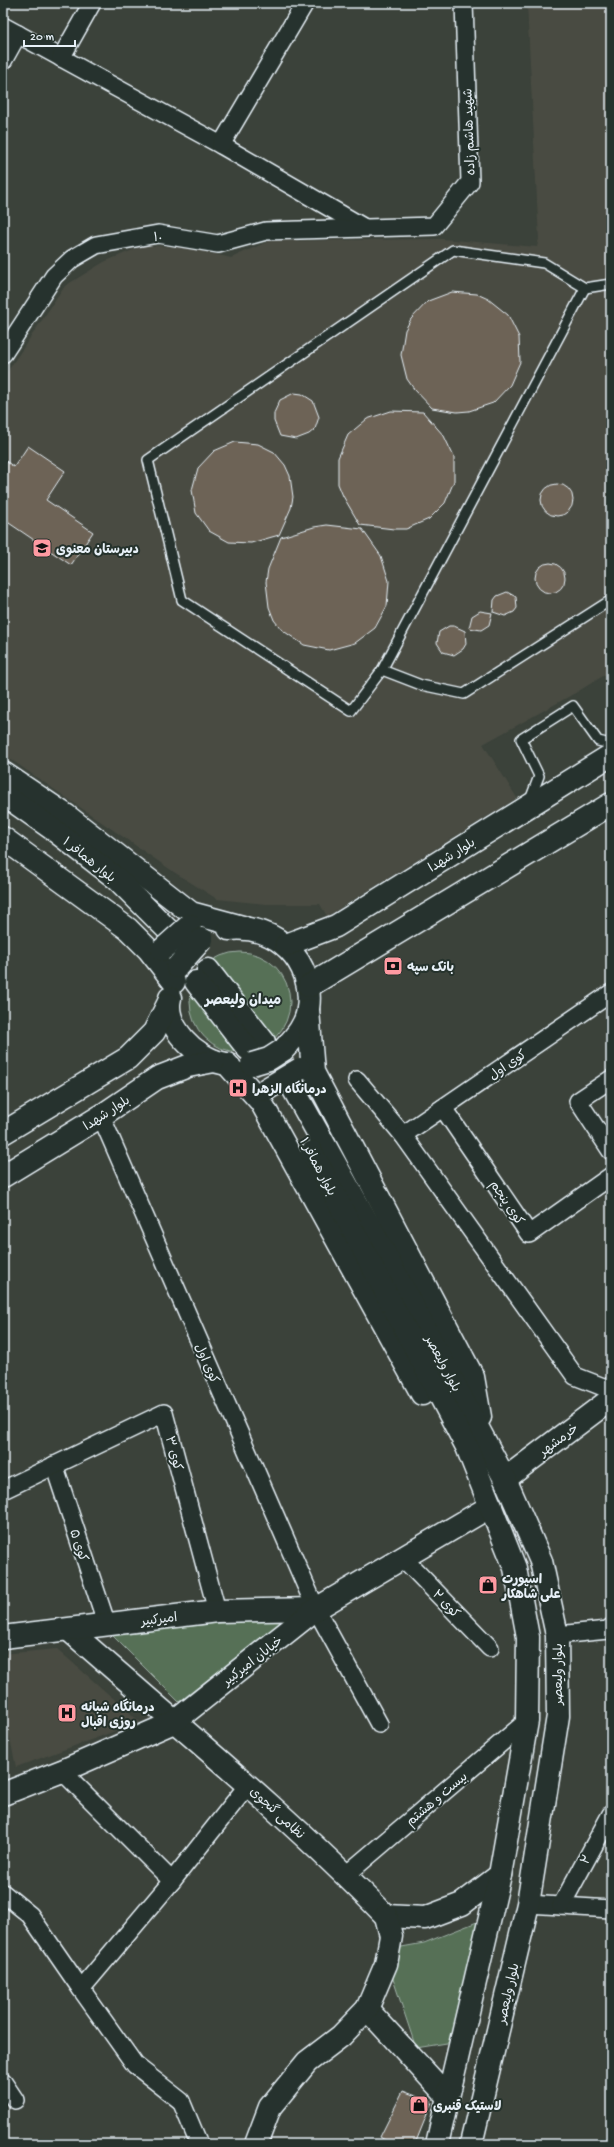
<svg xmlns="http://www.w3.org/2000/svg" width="614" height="2147" font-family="'Gochi Hand','Playpen Sans Arabic',sans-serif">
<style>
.built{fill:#4a4c43}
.green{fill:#567056;stroke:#9fb0a7}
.building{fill:#6d6457;stroke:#e8f1f8}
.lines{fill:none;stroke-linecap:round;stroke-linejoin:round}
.service-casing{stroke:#e8f1f8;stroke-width:12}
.minor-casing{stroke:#e8f1f8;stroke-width:20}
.tertiary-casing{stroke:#e8f1f8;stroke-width:25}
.secondary-casing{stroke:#e8f1f8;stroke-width:25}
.primary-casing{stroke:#e8f1f8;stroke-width:25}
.service{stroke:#26332d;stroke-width:9}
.minor{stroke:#26332d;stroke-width:17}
.tertiary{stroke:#26332d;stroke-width:22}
.secondary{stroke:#26332d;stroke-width:22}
.primary{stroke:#26332d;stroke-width:22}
.primary-bridge-casing{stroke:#e8f1f8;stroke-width:25;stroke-linecap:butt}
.primary-bridge{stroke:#26332d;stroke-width:22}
.labels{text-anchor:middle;stroke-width:4;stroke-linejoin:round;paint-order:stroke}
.street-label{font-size:13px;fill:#e8f1f8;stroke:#26332d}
.poi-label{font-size:13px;font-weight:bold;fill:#e8f1f8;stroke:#26332d;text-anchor:start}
.neighbourhood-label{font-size:14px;font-weight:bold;fill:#e8f1f8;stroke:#26332d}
</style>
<rect width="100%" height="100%" fill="#3b423a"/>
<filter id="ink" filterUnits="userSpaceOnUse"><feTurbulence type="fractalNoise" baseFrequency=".025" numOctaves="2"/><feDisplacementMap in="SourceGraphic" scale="8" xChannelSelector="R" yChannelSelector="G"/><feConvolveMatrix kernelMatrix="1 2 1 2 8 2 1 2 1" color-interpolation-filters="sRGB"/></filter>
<g filter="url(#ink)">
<!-- built -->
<g class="built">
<polygon points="527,3 611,3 611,671 577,692 483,744 517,798 327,916 320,904 266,904 217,899 174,872 3,754 3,378 65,286 104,262 145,245 189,248 231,258 269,241 441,239 537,247 539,239"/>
<polygon points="57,1649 140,1722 16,1767 3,1704 3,1654"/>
</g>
<!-- green -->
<g class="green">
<circle cx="240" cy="1002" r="50"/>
<polygon points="289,1616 179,1702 111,1634"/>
<polygon points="482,1920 453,2042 416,2048 392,1976 396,1948 424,1943"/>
</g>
<!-- building -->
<g class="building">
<polygon points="452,292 477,294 488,299 508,315 519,337 520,362 510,385 493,403 469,411 457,412 432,408 414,389 407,379 401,355 405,330 411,319 428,301"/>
<polygon points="294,393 302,394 313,401 319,417 315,429 309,434 296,439 280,436 274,421 274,413 280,400"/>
<polygon points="391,411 423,412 444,436 454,457 454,481 445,503 429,519 406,529 394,529 360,525 343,496 338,484 338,458 348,435 367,419"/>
<polygon points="235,442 258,444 274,452 285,465 290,476 293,497 291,508 279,535 251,543 229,542 209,531 196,513 192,490 198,468 214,451"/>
<polygon points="28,446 65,471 46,500 93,532 71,565 3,519 3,459 14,467"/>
<circle cx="557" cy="500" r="16"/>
<polygon points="327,525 362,529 381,556 389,581 387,606 375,628 355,643 329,650 304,645 282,630 274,620 269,607 266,582 268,569 281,537 314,527"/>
<circle cx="550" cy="578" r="15"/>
<polygon points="507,592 516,597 517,608 514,612 505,616 493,612 494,600 497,596"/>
<polygon points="480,611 492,613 489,625 481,630 469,628 472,616"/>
<polygon points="449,626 454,626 465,631 466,644 463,649 454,655 443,652 437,643 439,632"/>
<polygon points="403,2091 432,2102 415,2144 391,2144 380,2137"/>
</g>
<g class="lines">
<defs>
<g id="service">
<polygon points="453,250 544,263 585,288 382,670 351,711 182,600 148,460"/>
<polyline points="585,288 611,284"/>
<polyline points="382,670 421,685 464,694 611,600"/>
<polyline points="530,800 539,776 521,739 573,706 598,741 611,744"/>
</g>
<g id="minor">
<polyline points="3,26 221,145 363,227"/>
<polyline points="61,58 92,3"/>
<polyline points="3,61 18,34"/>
<polyline points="221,145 305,3"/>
<polyline points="3,354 54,276 72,259 96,245 158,234 218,244 266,231 434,226 470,182 464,3"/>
<polyline points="611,1079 578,1101 611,1151"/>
<polyline points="357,1080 403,1135 575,1376 611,1390"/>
<polyline points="443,1108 529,1234 611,1176"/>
<polyline points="101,1116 316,1609 379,1724"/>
<polyline points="403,1135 611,993"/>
<polyline points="54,1465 107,1625"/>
<polyline points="3,1490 164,1413 217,1611"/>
<polyline points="403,1558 490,1648"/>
<polyline points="557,1635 608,1630 611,1627"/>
<polyline points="62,1771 172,1881"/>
<polyline points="346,1875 527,1721"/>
<polyline points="3,1893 30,1915 81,1989 172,1881 248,1785"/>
<polyline points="528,1904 611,1909"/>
<polyline points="561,1906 611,1814"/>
<polyline points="81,1989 135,2065 181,2101 199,2144"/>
<polyline points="3,2082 15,2100"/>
</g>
<g id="tertiary">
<path d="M69,1630c107,94 218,184 317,286l39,2 37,-14 38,-29"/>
<polyline points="3,1637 217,1611 316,1609"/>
<polyline points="3,1794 62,1771 174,1722 316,1609 491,1506"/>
<polyline points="367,2009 448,2097"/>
<polyline points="256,2144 270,2107 307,2062 341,2036 367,2009 386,1964 391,1936 386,1916"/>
</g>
<polyline id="secondary" points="505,1479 611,1399"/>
<g id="primary">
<polyline points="3,773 67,816 191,913 243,927"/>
<polyline points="3,794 54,830 116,878 171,933"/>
<polyline points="3,838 128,929 149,950 174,982"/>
<path d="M229,929c47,-6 86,33 79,80 -2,17 -14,29 -25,41"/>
<polyline points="286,945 336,926 611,755"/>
<polyline points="208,970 264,1042"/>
<polyline points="196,982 248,1049"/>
<polyline points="309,986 611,804"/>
<path d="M170,998c-7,28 26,60 52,65"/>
<polyline points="308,1010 313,1072 473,1377 480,1417"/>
<polyline points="227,1064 261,1102 422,1394"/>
<polyline points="289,1081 376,1237 505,1479 541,1561 557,1635 558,1716 528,1904 471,2144"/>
<polyline points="3,1133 128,1058 154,1032 168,1004"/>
<polyline points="312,1152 467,1447 515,1568 528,1637 527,1721 500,1875 437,2144"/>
<polyline points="3,1176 101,1116 157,1078 188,1066 214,1061"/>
</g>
</defs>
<!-- service casing -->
<use href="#service" class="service-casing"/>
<!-- minor casing -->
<use href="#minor" class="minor-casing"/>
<!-- tertiary casing -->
<use href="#tertiary" class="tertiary-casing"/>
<!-- secondary casing -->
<use href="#secondary" class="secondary-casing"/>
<!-- primary casing -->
<use href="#primary" class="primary-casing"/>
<!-- service -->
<use href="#service" class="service"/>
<!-- minor -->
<use href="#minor" class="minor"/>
<!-- tertiary -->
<use href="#tertiary" class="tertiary"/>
<!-- secondary -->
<use href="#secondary" class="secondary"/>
<!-- primary -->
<use href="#primary" class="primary"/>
<defs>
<g id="primary-bridge">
<polyline points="162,950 190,925"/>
<polyline points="177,967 202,939"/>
<polyline points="252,1064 269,1059 283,1050"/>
<polyline points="265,1090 300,1069"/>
</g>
</defs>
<!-- primary-bridge casing -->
<use href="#primary-bridge" class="primary-bridge-casing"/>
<!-- primary-bridge -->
<use href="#primary-bridge" class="primary-bridge"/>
</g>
</g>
<!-- icons -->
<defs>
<symbol id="school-square" viewBox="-11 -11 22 22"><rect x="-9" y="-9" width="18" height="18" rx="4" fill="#ff9aa2" stroke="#26332d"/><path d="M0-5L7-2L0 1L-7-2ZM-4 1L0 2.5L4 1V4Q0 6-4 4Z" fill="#111"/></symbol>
<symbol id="bank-square" viewBox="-11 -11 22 22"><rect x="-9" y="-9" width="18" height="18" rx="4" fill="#ff9aa2" stroke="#26332d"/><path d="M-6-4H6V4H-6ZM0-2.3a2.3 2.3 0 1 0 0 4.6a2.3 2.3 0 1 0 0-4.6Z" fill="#111"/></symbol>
<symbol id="hospital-square" viewBox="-11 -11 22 22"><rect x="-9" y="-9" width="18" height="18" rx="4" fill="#ff9aa2" stroke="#26332d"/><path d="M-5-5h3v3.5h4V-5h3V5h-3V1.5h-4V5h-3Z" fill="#111"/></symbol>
<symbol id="shop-square" viewBox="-11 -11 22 22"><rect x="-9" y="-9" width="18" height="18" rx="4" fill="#ff9aa2" stroke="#26332d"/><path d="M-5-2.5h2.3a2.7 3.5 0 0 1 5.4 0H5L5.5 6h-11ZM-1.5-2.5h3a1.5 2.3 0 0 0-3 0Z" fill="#111"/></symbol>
</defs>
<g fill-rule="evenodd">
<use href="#school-square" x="31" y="537" width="22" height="22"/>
<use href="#bank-square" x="382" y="955" width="22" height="22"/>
<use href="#hospital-square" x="227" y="1077" width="22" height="22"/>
<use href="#shop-square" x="477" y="1574" width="22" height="22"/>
<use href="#hospital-square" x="56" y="1702" width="22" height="22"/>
<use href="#shop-square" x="408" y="2094" width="22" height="22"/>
</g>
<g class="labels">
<!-- street labels -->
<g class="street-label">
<text transform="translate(468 132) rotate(-92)" y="5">شهید هاشم زاده</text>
<text transform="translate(158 236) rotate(-1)" y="5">۱۰</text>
<text transform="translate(451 854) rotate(-32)" y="5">بلوار شهدا</text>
<text transform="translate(90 859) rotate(39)" y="5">بلوار همافر ۱</text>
<text transform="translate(507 1064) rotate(-35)" y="5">کوی اول</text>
<text transform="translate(106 1112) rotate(-33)" y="5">بلوار شهدا</text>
<text transform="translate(319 1166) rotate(62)" y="5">بلوار همافر ۱</text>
<text transform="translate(508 1202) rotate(56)" y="5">کوی پنجم</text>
<text transform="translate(208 1363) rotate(66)" y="5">کوی اول</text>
<text transform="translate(444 1363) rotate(62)" y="5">بلوار ولیعصر</text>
<text transform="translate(558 1439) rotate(-37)" y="5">خرمشهر</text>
<text transform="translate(175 1453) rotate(75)" y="5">کوی ۳</text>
<text transform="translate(80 1545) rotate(72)" y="5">کوی ۵</text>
<text transform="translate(447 1603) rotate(46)" y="5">کوی ۲</text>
<text transform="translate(159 1618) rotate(-7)" y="5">امیرکبیر</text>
<text transform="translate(252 1660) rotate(-38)" y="5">خیابان امیرکبیر</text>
<text transform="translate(557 1674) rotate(-90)" y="5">بلوار ولیعصر</text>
<text transform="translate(436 1798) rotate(-40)" y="5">بیست و هشتم</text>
<text transform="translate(278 1812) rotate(43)" y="5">نظامی گنجوی</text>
<text transform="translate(585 1859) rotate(-62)" y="5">۲</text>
<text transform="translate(507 1993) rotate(-77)" y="5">بلوار ولیعصر</text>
</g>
<!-- poi labels -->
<g class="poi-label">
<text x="56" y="553">دبیرستان معنوی</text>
<text x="407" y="971">بانک سپه</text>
<text x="252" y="1093">درمانگاه الزهرا</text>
<text x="502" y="1583">اسپورت<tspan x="502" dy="15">علی شاهکار</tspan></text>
<text x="81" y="1711">درمانگاه شبانه<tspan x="81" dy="15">روزی اقبال</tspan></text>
<text x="433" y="2110">لاستیک قنبری</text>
</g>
<!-- neighbourhood labels -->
<g class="neighbourhood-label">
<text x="243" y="1004">میدان ولیعصر</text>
</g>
</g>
<!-- margin -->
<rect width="614" height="2147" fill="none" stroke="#26332d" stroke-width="16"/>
<rect x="8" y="8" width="598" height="2131" fill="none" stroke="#e8f1f8" stroke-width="1.5" filter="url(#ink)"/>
<!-- scale -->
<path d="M24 40v6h51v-6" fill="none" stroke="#e8f1f8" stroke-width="2"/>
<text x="30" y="40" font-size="12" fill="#e8f1f8" stroke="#26332d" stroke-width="3" paint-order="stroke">20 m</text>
</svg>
